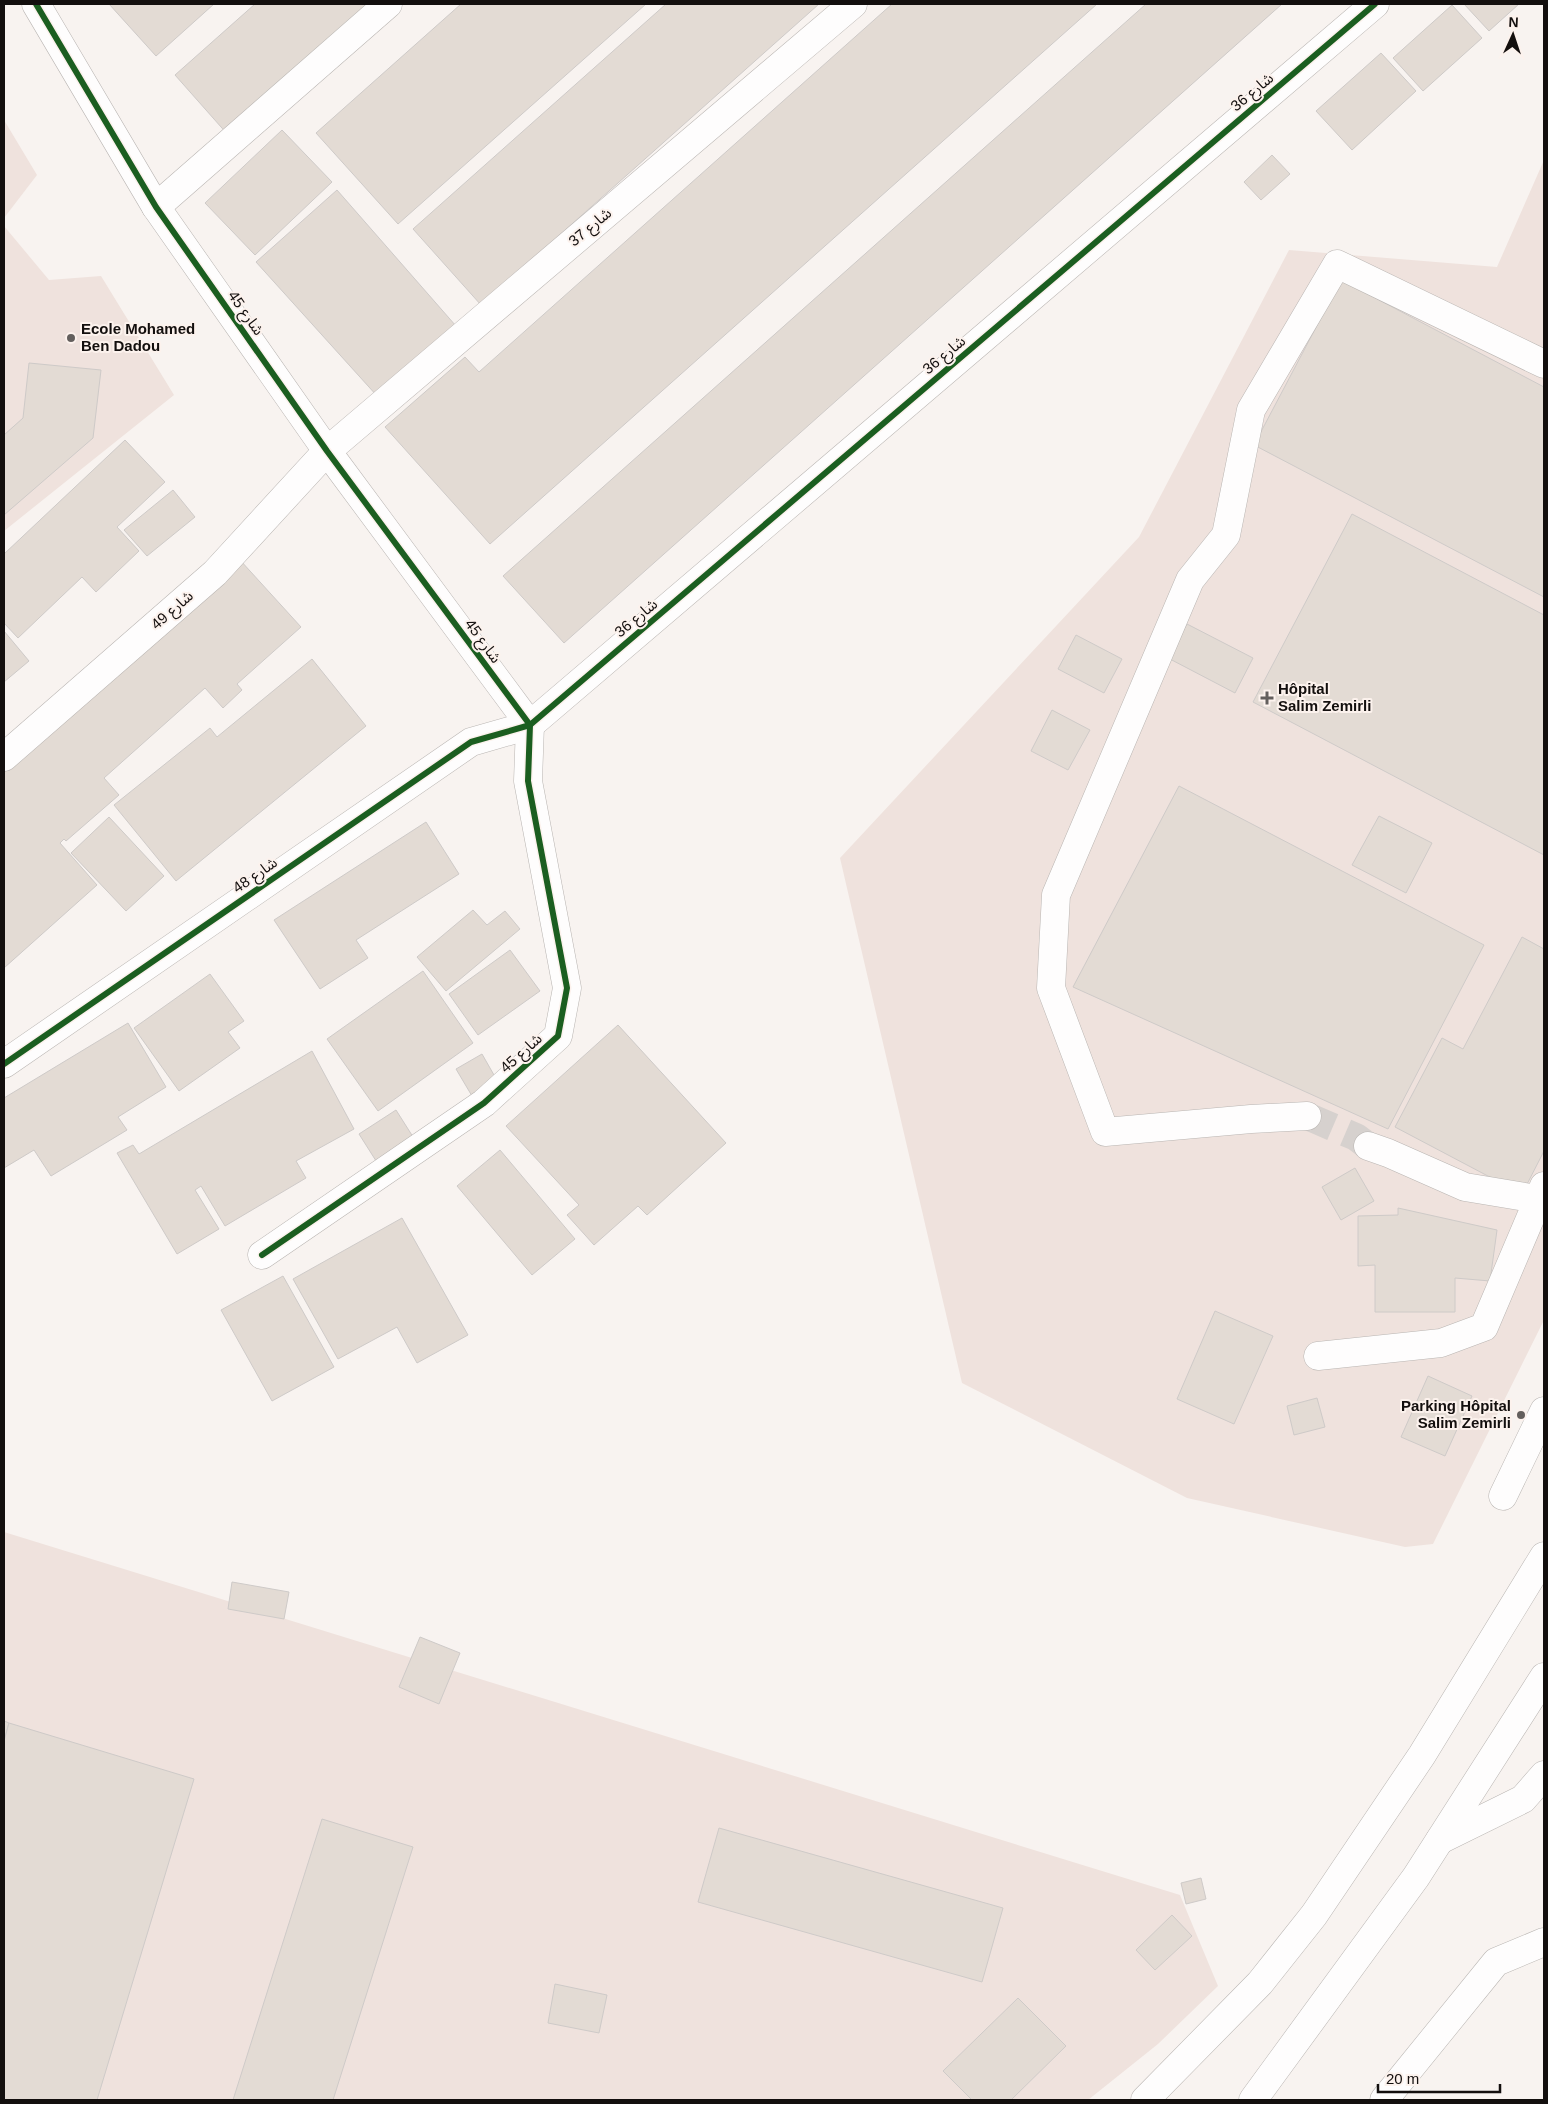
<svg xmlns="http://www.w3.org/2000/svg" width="1548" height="2104" font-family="Arial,'Noto Sans Arabic',sans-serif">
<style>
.built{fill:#efe2dd}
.building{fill:#e3dbd4;stroke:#cecac8}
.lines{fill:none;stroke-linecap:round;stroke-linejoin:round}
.minor-tunnel{stroke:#d6d1ce;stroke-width:28;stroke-dasharray:28 14;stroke-linecap:butt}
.minor-casing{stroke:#b9b5b2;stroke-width:29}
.major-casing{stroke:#b9b5b2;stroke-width:29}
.minor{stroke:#fefdfd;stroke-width:28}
.major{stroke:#fefdfd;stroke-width:28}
.cycleway-casing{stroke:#fcf2ed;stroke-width:9}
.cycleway{stroke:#1b5e20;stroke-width:6}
.poi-dot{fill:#635f5d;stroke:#fcf2ed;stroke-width:2}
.labels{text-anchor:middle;stroke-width:4;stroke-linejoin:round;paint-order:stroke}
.street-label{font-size:15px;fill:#130f0e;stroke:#fcf2ed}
.poi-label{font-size:15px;font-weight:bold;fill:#130f0e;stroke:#fcf2ed;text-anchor:start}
</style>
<rect width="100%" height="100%" fill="#f8f3f0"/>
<!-- built -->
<g class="built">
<polygon points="4,120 37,175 4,218"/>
<polygon points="1544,160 1544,1320 1433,1544 1405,1547 1187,1498 962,1383 840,858 1139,537 1289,250 1497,267"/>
<polygon points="4,226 49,280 101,276 174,395 4,531"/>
<polygon points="4,1532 1180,1895 1218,1986 1158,2044 1088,2100 4,2100"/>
</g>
<!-- building -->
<g class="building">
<polygon points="109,4 214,4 156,56"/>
<polygon points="255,4 378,4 229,136 175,75"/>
<polygon points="461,4 646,4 398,224 316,133"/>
<polygon points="666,4 819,4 481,305 413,229"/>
<polygon points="892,4 1097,4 490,544 385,427 465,357 479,372"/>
<polygon points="1146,4 1282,4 564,643 503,576"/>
<polygon points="1464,4 1519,4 1489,31"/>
<polygon points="1452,5 1482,38 1423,91 1393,58"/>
<polygon points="1381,53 1416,91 1352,150 1316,111"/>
<polygon points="282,130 332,182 255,255 205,203"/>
<polygon points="1272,155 1290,174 1261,200 1244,182"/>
<polygon points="337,190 456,326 378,397 256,262"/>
<polygon points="1341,280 1544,387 1544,597 1254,445"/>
<polygon points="29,363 101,370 93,438 4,515 4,435 23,418"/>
<polygon points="125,440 165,482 117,527 139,551 96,592 82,577 18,638 4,623 4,554"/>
<polygon points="173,490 195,517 147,556 124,530"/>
<polygon points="1352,514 1544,615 1544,855 1253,702"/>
<polygon points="240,560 301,627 237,684 242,690 223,708 205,688 104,778 119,795 66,841 64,839 60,843 97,885 4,968 4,772"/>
<polygon points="1187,624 1253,658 1235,693 1168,658"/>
<polygon points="4,631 29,661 4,682"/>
<polygon points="1076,635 1122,659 1104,693 1058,669"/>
<polygon points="312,659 366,726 176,881 114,805 210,728 217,737"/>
<polygon points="1052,710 1090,730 1068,770 1031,751"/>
<polygon points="1179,786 1484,945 1388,1129 1073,987"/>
<polygon points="1379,816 1432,843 1406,893 1352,865"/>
<polygon points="109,817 164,876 126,911 71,853"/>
<polygon points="426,822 459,874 356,940 368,958 320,989 274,920"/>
<polygon points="473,910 487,925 505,911 520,929 446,991 417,957"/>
<polygon points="1522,937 1544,949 1544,1151 1522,1194 1395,1127 1442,1038 1463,1049"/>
<polygon points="510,950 540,991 478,1035 449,994"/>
<polygon points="423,971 473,1043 378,1111 327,1039"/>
<polygon points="210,974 244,1021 228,1032 240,1048 179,1091 134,1028"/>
<polygon points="128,1023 166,1087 118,1117 127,1130 51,1176 34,1150 4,1168 4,1098"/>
<polygon points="618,1025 726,1143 647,1215 638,1206 594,1245 567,1215 579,1205 506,1126"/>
<polygon points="312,1051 354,1129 296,1161 306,1178 225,1226 201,1186 195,1190 219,1229 177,1254 117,1153 133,1145 139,1154"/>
<polygon points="482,1054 498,1082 472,1096 456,1069"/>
<polygon points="396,1110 415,1140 378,1164 359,1134"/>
<polygon points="500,1150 575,1239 532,1275 457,1186"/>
<polygon points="1355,1168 1374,1201 1341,1220 1322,1187"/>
<polygon points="1398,1208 1497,1230 1490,1281 1455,1278 1455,1312 1375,1312 1375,1265 1358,1266 1358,1216 1398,1215"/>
<polygon points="402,1218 468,1335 417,1363 397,1327 338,1359 293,1279"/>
<polygon points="283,1276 334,1367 272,1401 221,1310"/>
<polygon points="1215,1311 1273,1336 1234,1424 1177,1399"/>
<polygon points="1428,1376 1472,1396 1445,1456 1401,1437"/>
<polygon points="1317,1398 1325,1427 1294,1435 1287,1406"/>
<polygon points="232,1582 289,1592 284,1619 228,1609"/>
<polygon points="420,1637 460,1653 439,1704 399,1687"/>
<polygon points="4,1721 9,1723 4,1741"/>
<polygon points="9,1723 194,1779 97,2100 4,2100 4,1741"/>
<polygon points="322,1819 413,1847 333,2100 233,2100"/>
<polygon points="719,1828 1003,1908 982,1982 698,1902"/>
<polygon points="1201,1878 1206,1899 1186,1904 1181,1883"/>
<polygon points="1172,1915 1192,1936 1155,1970 1136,1950"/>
<polygon points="555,1984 607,1995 599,2033 548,2023"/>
<polygon points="1018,1998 1066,2046 1011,2100 972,2100 943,2071"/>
</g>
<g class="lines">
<!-- minor-tunnel -->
<polyline class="minor-tunnel" points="1307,1116 1356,1137 1368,1146"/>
<defs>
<g id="minor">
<polyline points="36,4 156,207 327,451 530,725 528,781 567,988 558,1036 484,1103 262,1255"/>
<polyline points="156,207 388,4"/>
<polyline points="4,757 215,573 327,451 853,4"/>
<polyline points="4,1064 471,742 530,725 1375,4"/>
<polyline points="1307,1116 1251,1119 1105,1132 1051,988 1056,895 1190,580 1226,535 1251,410 1337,264 1544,364"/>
<polyline points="1368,1146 1388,1153 1465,1187 1537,1199"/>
<polyline points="1318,1356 1441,1343 1484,1327 1544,1186"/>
<polyline points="1503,1496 1544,1411"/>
<polyline points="1440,1840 1523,1799 1544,1775"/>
<polyline points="1384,2100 1496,1962 1544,1942"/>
</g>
<g id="major">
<polyline points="1145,2100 1260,1983 1314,1915 1422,1755 1544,1556"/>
<polyline points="1253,2100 1416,1877 1544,1677"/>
</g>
</defs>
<!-- minor casing -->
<use href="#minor" class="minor-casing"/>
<!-- major casing -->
<use href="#major" class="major-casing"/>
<!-- minor -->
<use href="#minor" class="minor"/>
<!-- major -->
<use href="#major" class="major"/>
<defs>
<g id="cycleway">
<polyline points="36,4 156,207 327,451 530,725 528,781 567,988 558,1036 484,1103 262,1255"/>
<polyline points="4,1064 471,742 530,725 1375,4"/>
</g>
</defs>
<!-- cycleway casing -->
<use href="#cycleway" class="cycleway-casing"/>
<!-- cycleway -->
<use href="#cycleway" class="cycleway"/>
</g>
<!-- markers -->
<g class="poi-dot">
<circle cx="71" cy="338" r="5"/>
<path d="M1264.5 690.5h5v5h5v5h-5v5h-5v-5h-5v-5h5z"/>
<circle cx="1521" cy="1415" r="5"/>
</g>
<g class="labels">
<!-- street labels -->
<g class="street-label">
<text transform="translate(1252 92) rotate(-40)" y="5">شارع 36</text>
<text transform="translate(590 227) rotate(-40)" y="5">شارع 37</text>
<text transform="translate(246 313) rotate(55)" y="5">شارع 45</text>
<text transform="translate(944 355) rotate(-40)" y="5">شارع 36</text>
<text transform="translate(172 610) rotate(-41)" y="5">شارع 49</text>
<text transform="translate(636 618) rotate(-40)" y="5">شارع 36</text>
<text transform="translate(483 641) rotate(54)" y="5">شارع 45</text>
<text transform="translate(255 875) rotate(-35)" y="5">شارع 48</text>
<text transform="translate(521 1053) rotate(-42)" y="5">شارع 45</text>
</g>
<!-- poi labels -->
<g class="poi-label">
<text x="81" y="334">Ecole Mohamed<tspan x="81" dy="17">Ben Dadou</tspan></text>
<text x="1278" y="694">Hôpital<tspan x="1278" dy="17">Salim Zemirli</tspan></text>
<text x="1511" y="1411" text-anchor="end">Parking Hôpital<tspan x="1511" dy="17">Salim Zemirli</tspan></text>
</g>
</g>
<!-- border -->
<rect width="1548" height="2104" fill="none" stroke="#130f0e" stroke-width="10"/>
<!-- north arrow -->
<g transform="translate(1513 35) rotate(3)" stroke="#fcf2ed" stroke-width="4" paint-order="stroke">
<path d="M0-4L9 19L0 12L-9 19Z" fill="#130f0e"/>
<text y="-8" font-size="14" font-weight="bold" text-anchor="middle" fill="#130f0e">N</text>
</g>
<!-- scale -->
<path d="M1378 2084v8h122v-8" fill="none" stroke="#130f0e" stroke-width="2.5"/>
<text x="1386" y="2084" font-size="15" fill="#130f0e" stroke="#fcf2ed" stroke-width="4" paint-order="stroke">20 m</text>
</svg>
